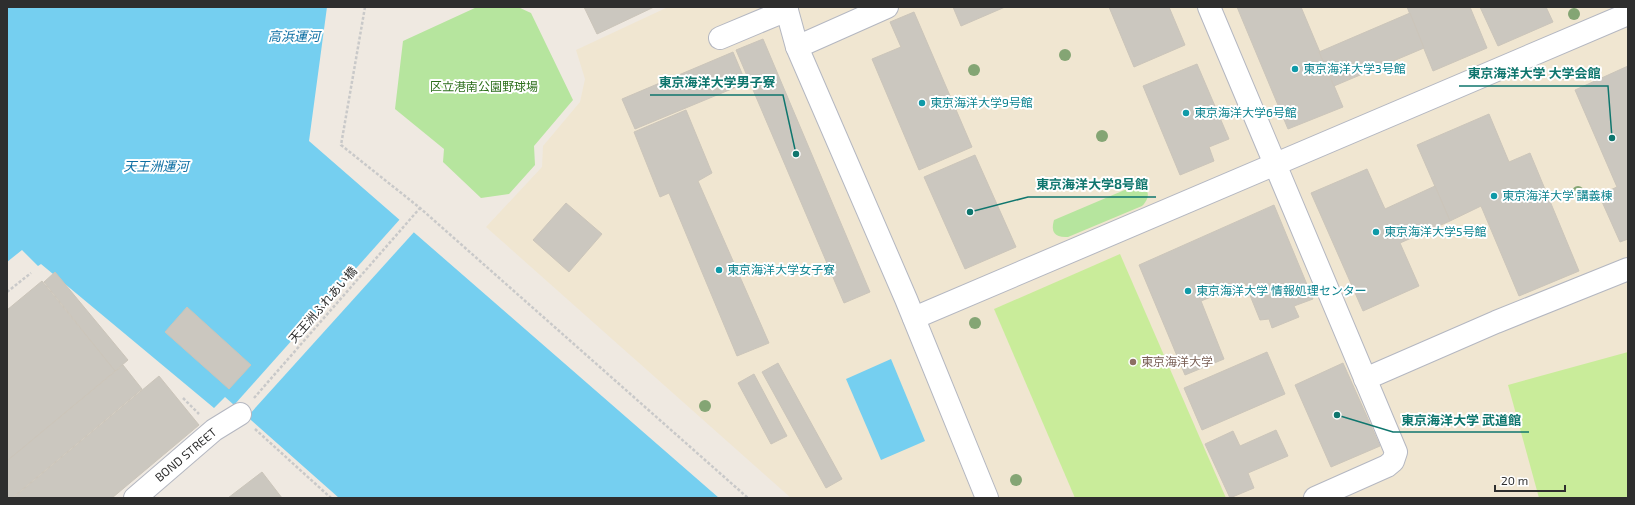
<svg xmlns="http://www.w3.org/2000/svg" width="1635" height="505" font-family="'Exo 2','Noto Sans JP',sans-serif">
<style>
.education{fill:#f0e6d1}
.green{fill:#b6e59e}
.pitch{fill:#c9ec9a}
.water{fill:#75cff0}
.pier{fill:#efe9e1}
.building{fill:#cbc7bf;stroke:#cbc5ba}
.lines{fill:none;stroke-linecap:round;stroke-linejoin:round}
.minor-casing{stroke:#b4b7c1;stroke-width:24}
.path{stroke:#c9c9c9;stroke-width:2.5;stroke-dasharray:3 2;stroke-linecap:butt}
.minor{stroke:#fff;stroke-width:22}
.tree{fill:#84a574}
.culture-dot{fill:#0f9aa8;stroke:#fff;stroke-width:1.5}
.education-dot{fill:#8d6e63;stroke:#fff;stroke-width:1.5}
.labels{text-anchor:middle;stroke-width:4;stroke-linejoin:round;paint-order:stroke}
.culture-label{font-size:12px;fill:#0d838f;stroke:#fff;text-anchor:start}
.park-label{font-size:12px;fill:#2c6e1b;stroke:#fff}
.street-label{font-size:12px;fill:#2e2e2e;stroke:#fff}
.education-label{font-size:12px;fill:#785e54;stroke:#fff;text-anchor:start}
.water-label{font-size:13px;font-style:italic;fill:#0d6fa3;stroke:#fff}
.leader{fill:none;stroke:#0f766e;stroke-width:1.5}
.callout-dot{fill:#0f766e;stroke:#fff;stroke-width:1.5}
.callout-label{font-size:13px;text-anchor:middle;font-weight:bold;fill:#0f766e;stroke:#fff;stroke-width:4;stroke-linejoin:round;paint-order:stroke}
</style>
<rect width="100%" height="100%" fill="#efe9e1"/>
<!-- education -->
<polygon class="education" points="668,7 1628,7 1628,498 791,498 486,227 542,167 543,146 580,102 585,79 576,50"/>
<!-- green -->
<g class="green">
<polygon points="477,7 518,7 531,13 573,100 534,146 535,165 509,194 481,198 443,162 444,149 395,109 403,41"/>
<path d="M1134,186c15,0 18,10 8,20l-74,31c-12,1 -18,-4 -14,-17z"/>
</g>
<!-- pitch -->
<g class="pitch">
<polygon points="1120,254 1226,498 1075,498 994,309"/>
<polygon points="1628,352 1628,498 1539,498 1508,385"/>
</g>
<!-- water -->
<g class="water">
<polygon points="7,7 327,7 309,141 719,498 339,498 225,397 214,408 41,264 38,266 22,250 7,262"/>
<polygon points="891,359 925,441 881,460 846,379"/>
</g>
<!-- pier -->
<polygon class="pier" points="401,218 415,231 248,416 235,404"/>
<!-- building -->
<g class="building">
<polygon points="584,7 654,7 597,34"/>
<polygon points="953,7 1005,7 961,26"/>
<polygon points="1109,7 1169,7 1185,45 1134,67"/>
<polygon points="1237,7 1301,7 1343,107 1288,129"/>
<polygon points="1407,7 1470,7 1487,48 1433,71"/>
<polygon points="1480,7 1546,7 1553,22 1498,46"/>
<polygon points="914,12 972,147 919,170 872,59 901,47 890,22"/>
<polygon points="1410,13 1424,48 1334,86 1319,52"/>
<polygon points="763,39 870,292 844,303 736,50"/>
<polygon points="733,52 746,83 635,129 622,99"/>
<polygon points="1197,64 1229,139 1209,147 1214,161 1180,175 1143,86"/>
<polygon points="1628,66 1628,239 1620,242 1599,195 1617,187 1575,90"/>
<polygon points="686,110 712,173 698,181 769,343 737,356 669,193 660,197 634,132"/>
<polygon points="1489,114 1509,162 1530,153 1579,271 1519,296 1481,206 1450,221 1417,145"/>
<polygon points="975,155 1016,247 965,269 924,177"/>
<polygon points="1367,169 1385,209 1435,186 1450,221 1400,243 1419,286 1363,311 1311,193"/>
<polygon points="566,203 602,234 569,272 533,240"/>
<polygon points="1274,205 1313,299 1294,306 1299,317 1272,328 1269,319 1260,320 1245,283 1201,301 1224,359 1185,375 1139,265"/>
<polygon points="55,272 128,360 115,371 44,282"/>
<polygon points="42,281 115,371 7,461 7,310"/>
<polygon points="187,307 251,365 229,389 165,332"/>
<polygon points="1267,352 1285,394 1202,430 1184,388"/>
<polygon points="778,363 842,479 826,488 762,372"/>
<polygon points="1343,363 1380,446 1331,467 1295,385"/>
<polygon points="123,365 142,389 12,498 7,498 7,461"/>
<polygon points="754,374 787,436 771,444 738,383"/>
<polygon points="159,376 199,425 112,498 13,498"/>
<polygon points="1276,430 1288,456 1248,473 1254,488 1230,498 1205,444 1233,431 1240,446"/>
<polygon points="262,472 282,498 228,498"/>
</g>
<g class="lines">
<defs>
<g id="minor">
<polyline points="786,7 797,47 906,299 987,498"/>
<polyline points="1209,7 1396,452 1393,461 1387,466 1315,498"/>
<polyline points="720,38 787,10"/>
<polyline points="797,47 887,7"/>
<path d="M914,318c238,-100 475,-204 714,-304"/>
<polyline points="1365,379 1496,322 1628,269"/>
<polyline points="135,498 214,430 240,414"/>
</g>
</defs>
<!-- minor casing -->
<use href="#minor" class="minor-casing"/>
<!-- path -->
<g class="path">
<polyline points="365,7 341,145 420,208 748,498"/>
<polyline points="7,292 31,273"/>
<polyline points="183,398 199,414"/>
<polyline points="254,398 420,208"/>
<polyline points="255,429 331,498"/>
</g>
<!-- minor -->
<use href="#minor" class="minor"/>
</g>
<!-- trees -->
<g class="tree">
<circle cx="1574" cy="14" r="6"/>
<circle cx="1065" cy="55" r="6"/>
<circle cx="974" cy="70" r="6"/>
<circle cx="1565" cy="74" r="6"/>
<circle cx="1102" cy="136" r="6"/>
<circle cx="1578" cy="192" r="6"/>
<circle cx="975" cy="323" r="6"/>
<circle cx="705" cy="406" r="6"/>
<circle cx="1016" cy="480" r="6"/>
</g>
<!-- markers -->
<g class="culture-dot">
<circle cx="1295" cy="69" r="4"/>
<circle cx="922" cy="103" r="4"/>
<circle cx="1186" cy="113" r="4"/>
<circle cx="1494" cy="196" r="4"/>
<circle cx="1376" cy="232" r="4"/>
<circle cx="719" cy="270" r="4"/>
<circle cx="1188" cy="291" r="4"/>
</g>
<circle class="education-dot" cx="1133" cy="362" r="4"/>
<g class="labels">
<!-- culture labels -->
<g class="culture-label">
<text x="1303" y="73">東京海洋大学3号館</text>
<text x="930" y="107">東京海洋大学9号館</text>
<text x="1194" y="117">東京海洋大学6号館</text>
<text x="1502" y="200">東京海洋大学 講義棟</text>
<text x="1384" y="236">東京海洋大学5号館</text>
<text x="727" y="274">東京海洋大学女子寮</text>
<text x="1196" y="295">東京海洋大学 情報処理センター</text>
</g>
<!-- park labels -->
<g class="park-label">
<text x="484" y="91">区立港南公園野球場</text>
</g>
<!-- street labels -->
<g class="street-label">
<text transform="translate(323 305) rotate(-49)" y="4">天王洲ふれあい橋</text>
<text transform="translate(186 455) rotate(-40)" y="4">BOND STREET</text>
</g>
<!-- education labels -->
<g class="education-label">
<text x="1141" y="366">東京海洋大学</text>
</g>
<!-- water labels -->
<g class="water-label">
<text x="294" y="41">高浜運河</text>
<text x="156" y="171">天王洲運河</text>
</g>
</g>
<!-- callouts -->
<path class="leader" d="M1612 138L1608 86H1459M796 154L783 95H650M970 212L1028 197H1156M1337 415L1393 432H1529"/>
<g class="callout-dot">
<circle cx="1612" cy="138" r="4"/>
<circle cx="796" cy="154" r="4"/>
<circle cx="970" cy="212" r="4"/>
<circle cx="1337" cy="415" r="4"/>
</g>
<g class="callout-label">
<text x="1534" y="78">東京海洋大学 大学会館</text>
<text x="717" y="87">東京海洋大学男子寮</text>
<text x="1092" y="189">東京海洋大学8号館</text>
<text x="1461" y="425">東京海洋大学 武道館</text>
</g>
<!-- border -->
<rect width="1635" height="505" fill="none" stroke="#2e2e2e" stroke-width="16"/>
<!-- scale -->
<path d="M1495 485v6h70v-6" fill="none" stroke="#2e2e2e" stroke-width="2"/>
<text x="1501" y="485" font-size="12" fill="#2e2e2e" stroke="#ffffff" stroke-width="3" paint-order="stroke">20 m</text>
</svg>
